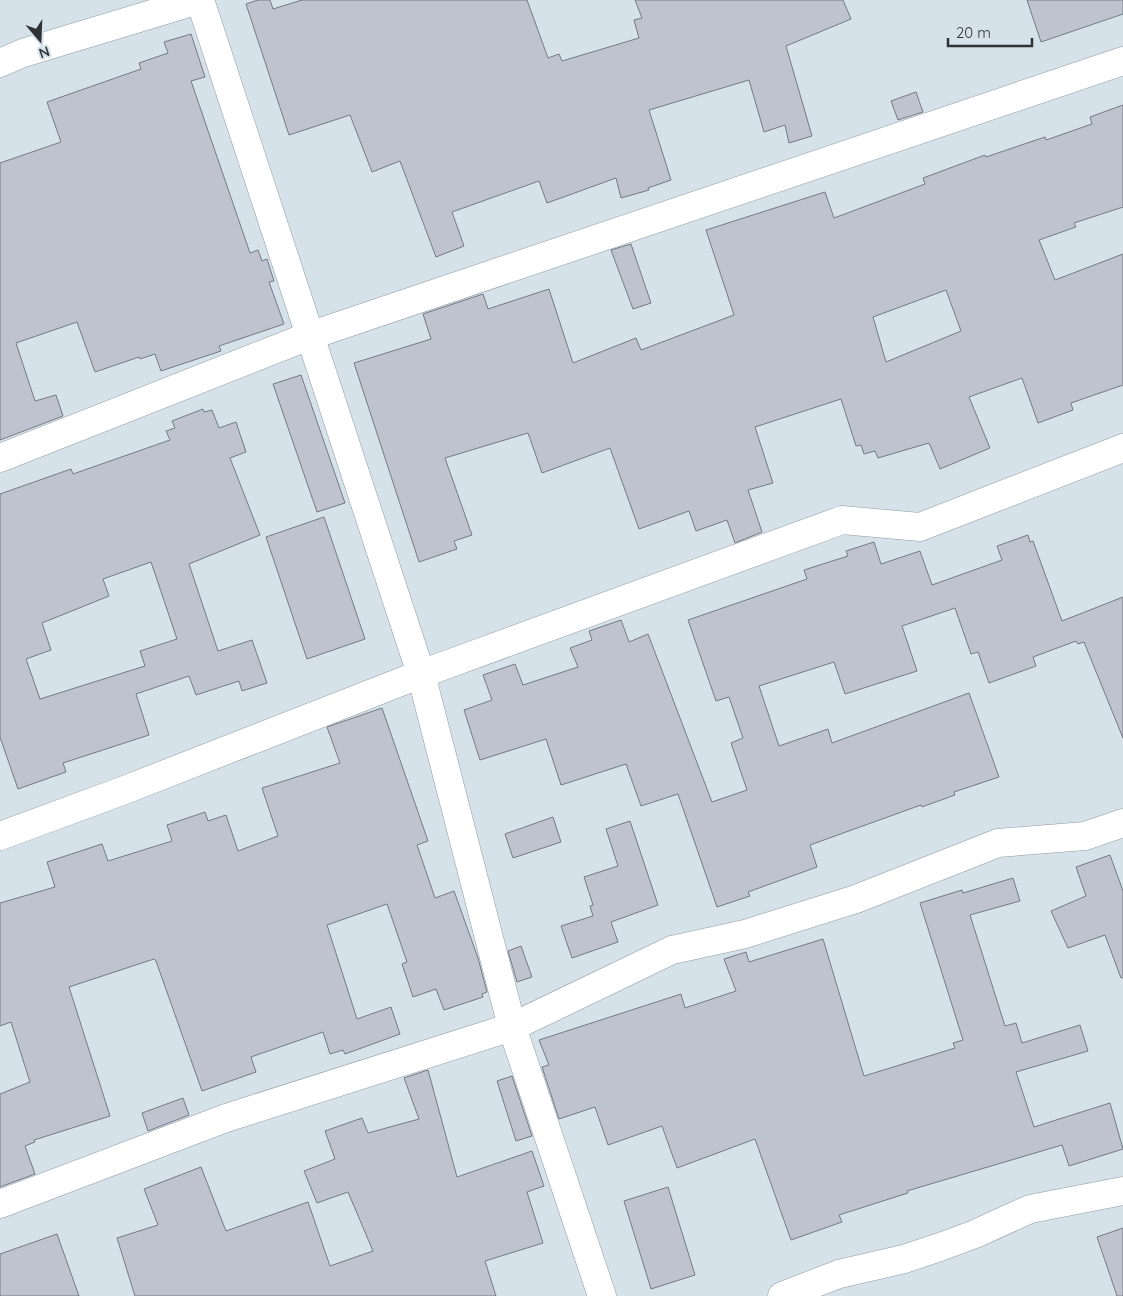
<svg xmlns="http://www.w3.org/2000/svg" width="1123" height="1296" font-family="Quicksand,sans-serif">
<style>
.building{fill:#bec3cf;stroke:#757a85;fill-rule:evenodd}
.lines{fill:none;stroke-linecap:round;stroke-linejoin:round}
.street-casing{stroke:#8f9aa2;stroke-width:29}
.street{stroke:#fff;stroke-width:28}
</style>
<rect width="100%" height="100%" fill="#d6e2ea"/>
<!-- building -->
<g class="building">
<polygon points="258,0 270,0 273,9 302,0 527,0 548,58 559,54 562,61 639,38 634,20 642,18 635,0 843,0 851,19 786,46 812,136 789,143 785,125 764,132 749,80 649,110 671,180 648,188 649,190 621,198 616,178 547,203 539,181 452,212 464,246 436,257 400,161 372,172 350,115 289,135 246,4"/>
<polygon points="1027,0 1123,0 1123,14 1041,42"/>
<polygon points="191,34 205,77 191,81 250,253 258,250 262,261 267,259 274,281 269,282 284,324 219,346 221,351 161,371 155,354 140,359 139,357 95,372 77,322 16,343 35,401 56,395 63,416 0,440 0,163 61,142 47,102 141,69 139,63 168,53 164,42"/>
<polygon points="916,92 923,112 898,120 891,101"/>
<path d="M1123,105v102l-49,16 2,4 -37,13 16,40 68,-26v131l-52,18 2,7 -35,13 -16,-45 -53,19 21,51 -50,21 -11,-26 -51,15 -3,-7 -11,3 -3,-9 -5,1 -15,-47 -86,28 18,56 -25,7 14,42 -27,11 -8,-23 -31,11 -7,-20 -50,18 -29,-81 -68,25 -14,-40 -83,25 27,77 -18,6 3,8 -38,13 -65,-199 77,-24 -8,-25 60,-20 5,15 61,-20 24,74 63,-25 5,12 93,-35 -28,-85 119,-38 9,26 91,-34 -2,-6 62,-23 1,2 59,-20 1,3 46,-16 -2,-7zM946,290l15,41 -75,31 -13,-45z"/>
<polygon points="631,244 651,303 633,309 611,250"/>
<polygon points="301,375 345,503 317,512 273,384"/>
<path d="M203,409l1,3 8,-2 7,18 17,-6 10,30 -16,6 30,77 -71,29 29,87 34,-11 15,43 -25,8 -3,-10 -43,14 -7,-19 -53,18 13,41 -86,28 3,9 -48,17 -18,-52v-243l71,-25 2,5 97,-34 -4,-9 9,-3 -3,-7zM151,562l26,77 -37,12 5,15 -105,33 -14,-40 25,-9 -9,-27 67,-27 -6,-17z"/>
<polygon points="324,517 365,639 307,659 266,537"/>
<polygon points="1028,535 1030,542 1033,541 1062,621 1123,597 1123,738 1084,642 1078,644 1076,641 1033,657 1036,666 989,683 978,652 971,654 955,608 902,626 917,671 845,694 834,662 759,686 779,746 828,729 832,743 969,693 999,777 954,792 955,795 922,807 921,805 810,845 817,867 748,892 750,896 717,907 678,794 641,806 626,764 561,785 546,739 480,760 464,710 492,700 483,675 515,664 523,685 578,667 570,648 592,640 589,631 621,620 629,642 648,634 712,802 747,790 731,743 743,738 729,697 716,701 688,620 807,579 804,570 848,556 846,551 874,542 881,564 920,551 932,585 1002,560 997,546"/>
<polygon points="382,708 428,841 417,845 435,898 454,891 478,958 487,992 482,994 483,997 444,1010 436,989 413,997 402,964 407,962 387,904 327,925 357,1019 391,1007 400,1034 345,1054 343,1050 330,1054 323,1032 251,1057 256,1072 202,1091 156,961 154,959 69,987 110,1116 34,1140 35,1142 25,1146 35,1174 0,1187 0,1094 30,1082 11,1022 0,1026 0,903 55,887 47,862 102,844 108,861 172,841 167,825 205,812 208,821 226,815 238,851 278,836 262,788 340,763 327,727"/>
<polygon points="553,817 561,842 513,858 505,834"/>
<polygon points="630,821 658,905 611,922 618,942 572,958 561,926 593,916 590,906 593,905 584,877 618,866 606,829"/>
<polygon points="1110,855 1123,891 1123,977 1121,978 1105,935 1068,948 1051,911 1086,896 1076,867"/>
<polygon points="1013,878 1020,901 970,915 1005,1026 1016,1023 1022,1043 1080,1025 1088,1051 1016,1072 1034,1127 1110,1103 1123,1149 1069,1166 1062,1145 907,1191 908,1193 839,1215 842,1222 791,1240 755,1139 677,1168 662,1126 608,1145 595,1107 559,1119 542,1067 549,1065 539,1040 681,994 685,1008 736,991 724,959 746,952 749,962 823,939 864,1076 955,1048 953,1043 963,1040 920,903 962,890 963,893"/>
<polygon points="521,946 532,977 517,982 508,951"/>
<polygon points="428,1070 457,1177 532,1151 544,1186 527,1192 543,1243 485,1261 496,1296 135,1296 117,1238 158,1225 144,1189 201,1167 226,1231 308,1202 330,1266 373,1251 348,1192 317,1203 304,1171 335,1159 325,1131 362,1118 368,1133 419,1119 404,1078"/>
<polygon points="512,1076 532,1136 516,1141 497,1081"/>
<polygon points="183,1098 189,1115 148,1131 142,1113"/>
<polygon points="668,1187 695,1275 651,1289 624,1201"/>
<polygon points="1123,1228 1123,1296 1117,1296 1097,1237"/>
<polygon points="57,1234 79,1296 0,1296 0,1254"/>
</g>
<g class="lines">
<defs>
<g id="street">
<polyline points="200,0 421,674 512,1027 602,1296"/>
<polyline points="0,63 23,53 198,0"/>
<polyline points="0,458 309,336 1123,61"/>
<polyline points="0,836 122,791 421,674 842,520 920,527 1123,448"/>
<polyline points="0,1204 226,1118 512,1027 672,950 745,934 856,899 998,843 1085,836 1123,823"/>
<polyline points="782,1296 839,1274 904,1259 940,1247 975,1234 1030,1209 1123,1191"/>
</g>
</defs>
<!-- street casing -->
<use href="#street" class="street-casing"/>
<!-- street -->
<use href="#street" class="street"/>
</g>
<!-- north arrow -->
<g transform="translate(40 40) rotate(161)" stroke="#d6e2ea" stroke-width="4" paint-order="stroke">
<path d="M0-4L9 19L0 12L-9 19Z" fill="#2f3336"/>
<text y="-8" font-size="14" font-weight="bold" text-anchor="middle" fill="#2f3336">N</text>
</g>
<!-- scale -->
<path d="M948 38v8h84v-8" fill="none" stroke="#2f3336" stroke-width="2.5"/>
<text x="956" y="38" font-size="15" fill="#2f3336" stroke="#d6e2ea" stroke-width="4" paint-order="stroke">20 m</text>
</svg>
